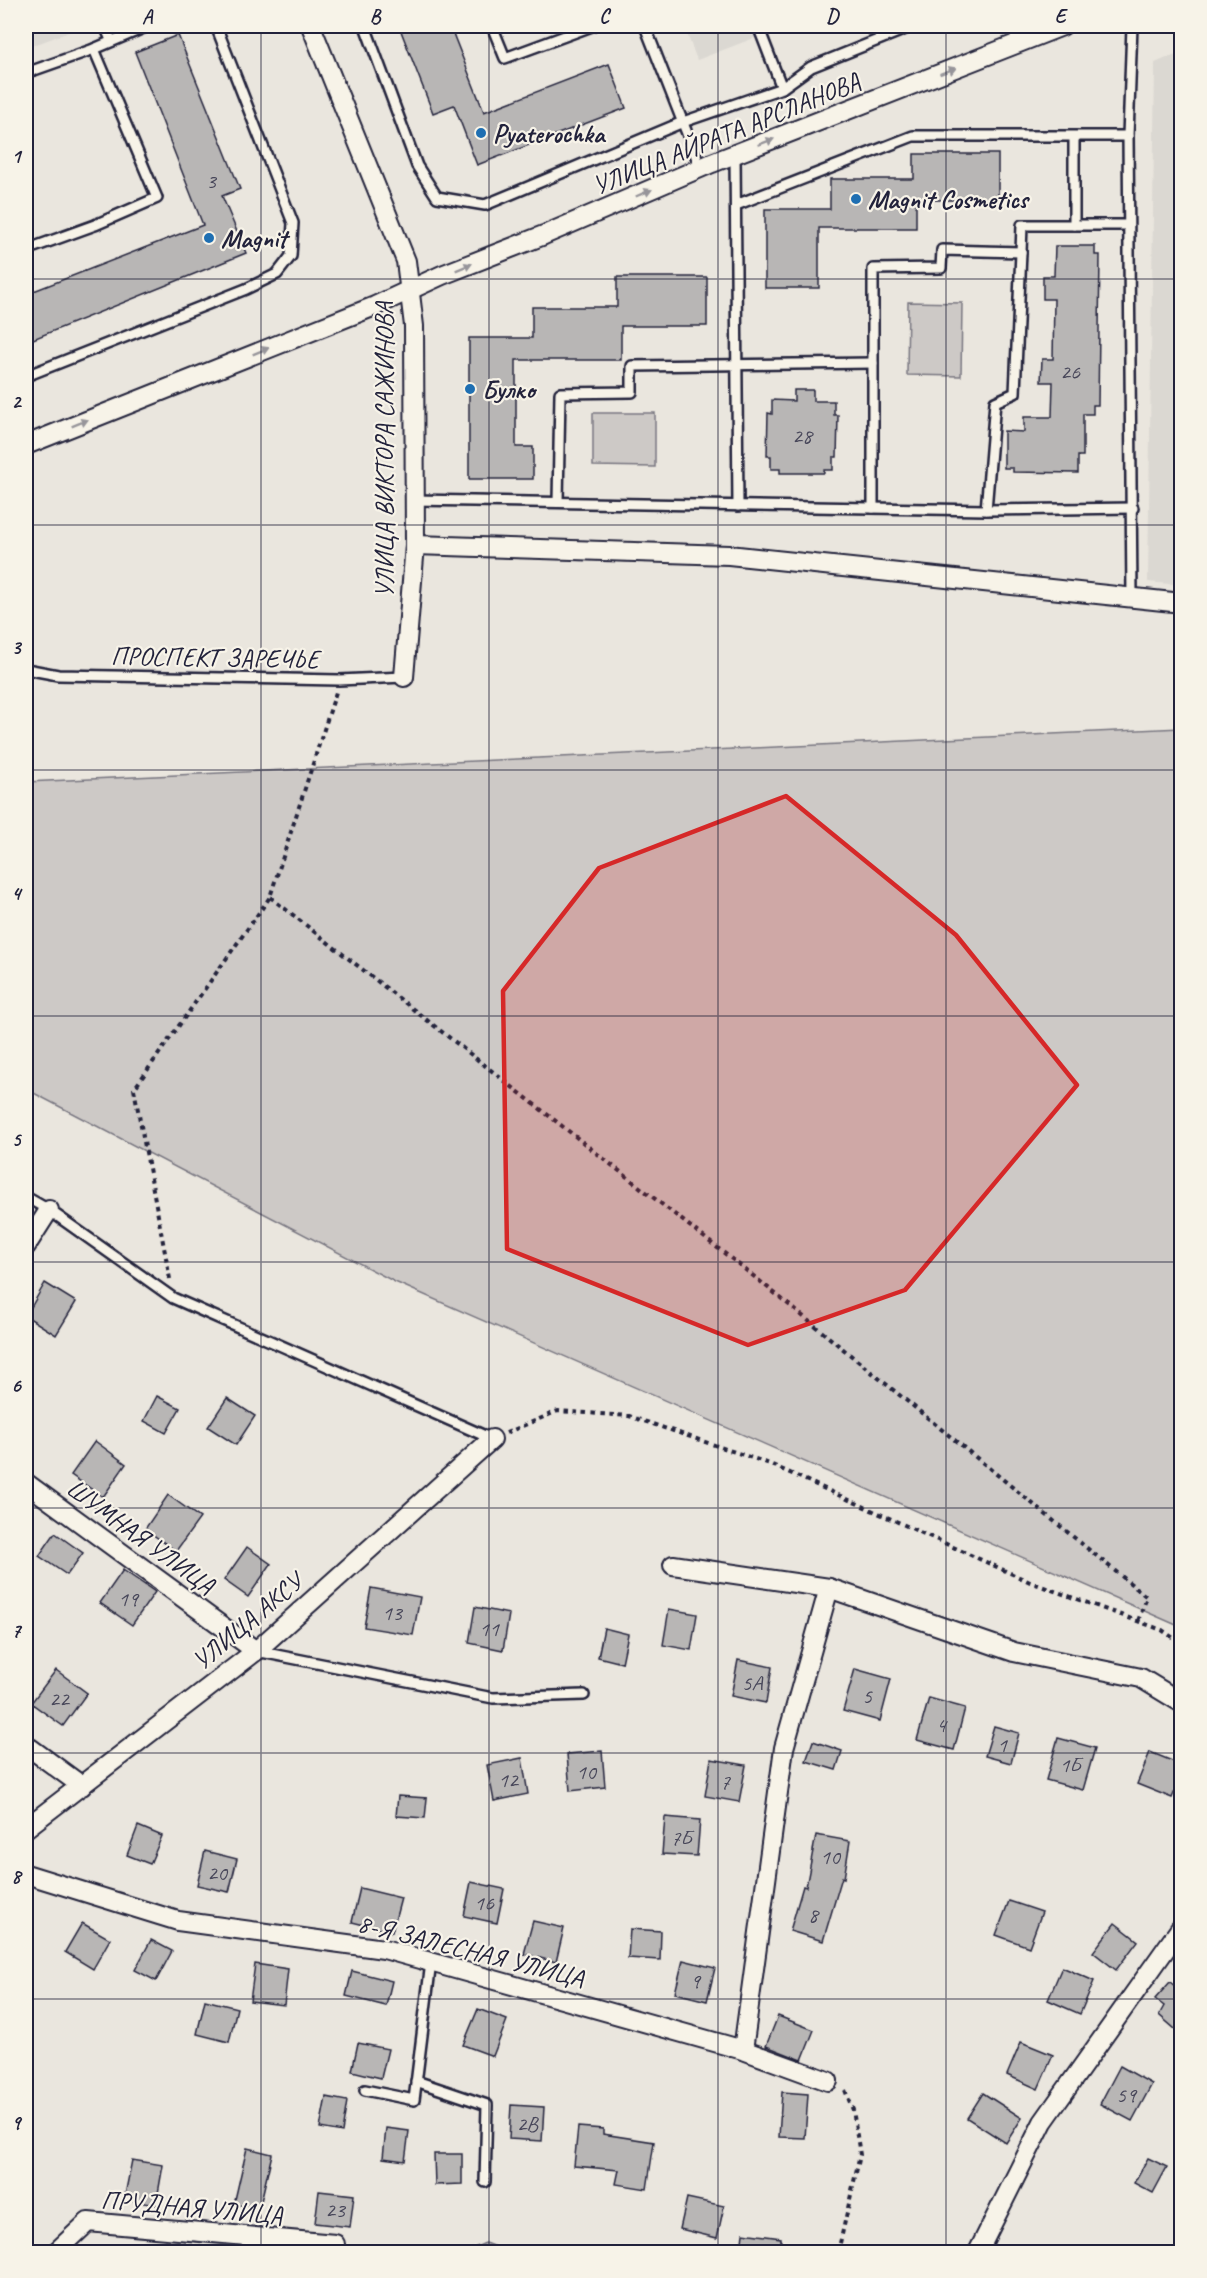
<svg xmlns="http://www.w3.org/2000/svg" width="1207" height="2278" font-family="Caveat,sans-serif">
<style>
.built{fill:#dbd8d2}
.green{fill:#cdc9c6;stroke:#787680;stroke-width:1.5}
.water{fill:#a6a3a6;stroke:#716f7b;stroke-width:1.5}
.building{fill:#b8b6b5;stroke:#22223b;stroke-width:1.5}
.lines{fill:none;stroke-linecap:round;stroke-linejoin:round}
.service-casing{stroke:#22223b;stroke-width:14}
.minor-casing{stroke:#22223b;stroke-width:22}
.path{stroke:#22223b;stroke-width:4;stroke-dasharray:4.5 4.5;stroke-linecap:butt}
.service{stroke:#f7f3e8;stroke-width:9}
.minor{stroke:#f7f3e8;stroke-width:18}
.oneway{fill:#97959a}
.marked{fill:#d62828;fill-opacity:0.2;stroke:#d62828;stroke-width:4.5;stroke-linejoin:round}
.grid{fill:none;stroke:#22223b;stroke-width:1.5;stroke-opacity:0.55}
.poi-dot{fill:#1f6fb2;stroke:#f7f3e8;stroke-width:2}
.labels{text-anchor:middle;stroke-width:4.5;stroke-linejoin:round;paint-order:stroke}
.number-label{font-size:22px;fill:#48475a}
.poi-label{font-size:26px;font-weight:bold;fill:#22223b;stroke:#f7f3e8;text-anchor:start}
.street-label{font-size:26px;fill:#22223b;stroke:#f7f3e8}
.neatline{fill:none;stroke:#22223b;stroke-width:2}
.grid-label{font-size:20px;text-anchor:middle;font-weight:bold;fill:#22223b}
</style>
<rect width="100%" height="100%" fill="#eae6de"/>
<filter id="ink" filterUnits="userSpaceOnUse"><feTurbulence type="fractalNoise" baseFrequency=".0167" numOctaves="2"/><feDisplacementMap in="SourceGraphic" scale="12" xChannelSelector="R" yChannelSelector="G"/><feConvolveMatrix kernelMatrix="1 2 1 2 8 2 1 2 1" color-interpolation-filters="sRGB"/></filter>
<g filter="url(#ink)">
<!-- built -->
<g class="built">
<polygon points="26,26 85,26 26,48"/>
<polygon points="684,26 785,26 697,60"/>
<polygon points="1181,52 1181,585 1148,582 1155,63"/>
</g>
<!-- green -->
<g class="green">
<polygon points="908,302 962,303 961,376 907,375"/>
<polygon points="593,413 655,413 655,467 593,466"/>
<polygon points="1181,728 1181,1627 395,1282 26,1089 26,782"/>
</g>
<!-- water -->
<polygon class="water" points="485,2243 509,2252 465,2252"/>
<!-- building -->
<g class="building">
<polygon points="399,26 450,26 484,112 609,64 626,108 477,165 454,105 433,113"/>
<polygon points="178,35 240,189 222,196 246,253 26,342 26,294 203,225 135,52"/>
<polygon points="914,154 998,154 998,200 916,200 916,228 819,228 819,288 765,288 765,209 830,209 830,179 914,179"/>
<polygon points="1055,246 1095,246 1095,255 1100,255 1098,405 1093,405 1093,414 1083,414 1083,456 1078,456 1078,473 1013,472 1013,468 1004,468 1004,431 1024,432 1024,417 1052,417 1053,382 1041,382 1042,359 1053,359 1054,299 1043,299 1043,276 1054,276"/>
<polygon points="617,277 707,277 707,326 621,326 621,360 516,360 516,447 533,447 533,479 469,479 469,338 532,338 532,307 617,307"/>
<polygon points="794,390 813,390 813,401 834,401 834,415 838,415 837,457 833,457 833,470 824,470 824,473 780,473 780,469 771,469 771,456 767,456 768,413 772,414 772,400 794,401"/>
<polygon points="45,1283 76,1302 56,1335 26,1316"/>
<polygon points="157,1396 180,1408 166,1433 144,1421"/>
<polygon points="227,1398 255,1416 236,1445 208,1427"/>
<polygon points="95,1441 126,1464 103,1497 71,1475"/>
<polygon points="168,1495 200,1518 176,1551 145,1529"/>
<polygon points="55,1533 83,1553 67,1575 39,1556"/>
<polygon points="247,1547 271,1564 248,1597 224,1580"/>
<polygon points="123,1570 155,1592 132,1625 100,1603"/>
<polygon points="371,1588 420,1597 413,1635 364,1627"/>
<polygon points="475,1607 509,1614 503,1650 469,1643"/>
<polygon points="669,1609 697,1614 691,1650 663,1645"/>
<polygon points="604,1628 628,1634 622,1663 598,1657"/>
<polygon points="738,1660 772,1667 766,1703 731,1696"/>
<polygon points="855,1669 891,1679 880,1721 843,1711"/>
<polygon points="56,1670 87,1693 63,1726 31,1703"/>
<polygon points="929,1698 965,1708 954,1750 917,1740"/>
<polygon points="994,1726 1019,1733 1011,1763 985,1756"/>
<polygon points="1058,1738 1095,1748 1083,1790 1046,1780"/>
<polygon points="813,1741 842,1751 836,1770 806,1761"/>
<polygon points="602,1751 605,1787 570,1791 567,1754"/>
<polygon points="1150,1752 1182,1765 1182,1775 1172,1798 1137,1784"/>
<polygon points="522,1758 528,1794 494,1801 487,1765"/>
<polygon points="711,1759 746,1765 739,1802 705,1796"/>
<polygon points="398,1796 427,1798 425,1818 396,1816"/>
<polygon points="665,1817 700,1820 697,1856 662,1854"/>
<polygon points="138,1826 162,1836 150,1864 127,1855"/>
<polygon points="816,1835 850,1841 844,1878 842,1877 823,1941 790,1931 803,1886 806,1887"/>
<polygon points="205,1851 237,1859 229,1892 197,1885"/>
<polygon points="471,1882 504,1889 497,1923 464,1916"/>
<polygon points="360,1888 401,1898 392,1932 352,1922"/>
<polygon points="1009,1901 1042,1912 1029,1947 996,1935"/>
<polygon points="533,1921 564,1928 556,1962 524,1954"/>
<polygon points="82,1923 110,1939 93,1969 65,1952"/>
<polygon points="1115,1923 1138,1941 1116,1970 1093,1952"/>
<polygon points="630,1929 661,1931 660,1960 628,1958"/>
<polygon points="151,1940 172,1951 156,1981 135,1970"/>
<polygon points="683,1960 715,1968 707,2001 675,1993"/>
<polygon points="255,1964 288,1969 284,2005 250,2001"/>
<polygon points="1062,1967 1094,1981 1080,2014 1048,2000"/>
<polygon points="352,1971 392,1981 386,2006 346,1996"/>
<polygon points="1170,1982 1182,1992 1182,2035 1159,2015 1164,2006 1155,1999"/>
<polygon points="205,2000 237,2008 229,2042 197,2034"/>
<polygon points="478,2009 507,2020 493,2056 463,2045"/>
<polygon points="778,2016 814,2030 802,2060 766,2046"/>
<polygon points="1021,2042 1053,2055 1038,2089 1007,2075"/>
<polygon points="358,2043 388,2049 381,2078 352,2071"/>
<polygon points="1120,2066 1152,2084 1132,2121 1100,2104"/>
<polygon points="782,2092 808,2094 805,2138 779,2137"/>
<polygon points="983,2093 1022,2118 1006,2143 967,2118"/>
<polygon points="326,2097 347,2101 342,2132 320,2128"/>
<polygon points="511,2105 544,2107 542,2141 509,2139"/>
<polygon points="578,2127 603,2129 603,2134 654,2142 647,2189 616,2184 619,2170 574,2166"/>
<polygon points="386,2128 409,2131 405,2161 383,2158"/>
<polygon points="247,2148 272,2154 259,2210 234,2204"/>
<polygon points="434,2154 462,2154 462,2184 435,2185"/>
<polygon points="1148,2158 1167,2167 1153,2193 1134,2183"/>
<polygon points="132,2160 163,2165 156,2205 124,2200"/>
<polygon points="319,2191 354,2195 350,2227 315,2223"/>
<polygon points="687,2198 724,2206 717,2238 680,2229"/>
<polygon points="743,2233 781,2238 780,2253 741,2253"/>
</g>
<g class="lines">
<defs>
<g id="service">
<polyline points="105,26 111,40"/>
<polyline points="365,26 417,166 437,197 485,205 683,122 782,88 811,67 913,26"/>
<polyline points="492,26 505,58 592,26"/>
<polyline points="645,26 701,169"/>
<polyline points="758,26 782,88"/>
<polyline points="1132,26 1128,136 1132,597"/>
<polyline points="26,73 94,49 148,26"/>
<polyline points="1074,137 1074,225"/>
<polyline points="735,154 738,506"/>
<polyline points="736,205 913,136 1128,136"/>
<polyline points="26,250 95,225 157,198 94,49"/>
<polyline points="26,376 246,289 277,274 291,256 293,223 216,26"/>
<polyline points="414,500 986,510 1133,508"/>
<polyline points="558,502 560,393 632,392 632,366 873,363"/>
<polyline points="873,508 873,269 941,268 942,250 1021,252 1022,225 1128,225"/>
<polyline points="986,510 995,402 1015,393 1021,252"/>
<polyline points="26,669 58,675 339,680 404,677"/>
<polyline points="26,1197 49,1210 173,1298 492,1439"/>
<polyline points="256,1651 493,1698 584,1695"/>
<polyline points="416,2081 487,2105 485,2182"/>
<polyline points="365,2090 414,2100 431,1962"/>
</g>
<g id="minor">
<polyline points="311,26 406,261 414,326 415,545 404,677"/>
<polyline points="26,445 375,306 442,275 544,235 712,163 1062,26"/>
<polyline points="415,545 729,555 1182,603"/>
<polyline points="26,1246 49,1210"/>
<polyline points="26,1483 256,1651"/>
<polyline points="673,1565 829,1588 1014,1652 1141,1678 1182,1703"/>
<polyline points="26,1745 82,1786"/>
<polyline points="26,1828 256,1651 492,1439"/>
<polyline points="26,1874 178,1921 384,1949 743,2050 828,2081"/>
<polyline points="743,2050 784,1748 829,1588"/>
<polyline points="56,2252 88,2222 335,2244"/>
<polyline points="978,2252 1043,2122 1182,1926"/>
</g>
</defs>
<!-- service casing -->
<use href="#service" class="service-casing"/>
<!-- minor casing -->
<use href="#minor" class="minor-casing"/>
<!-- path -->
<g class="path">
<polyline points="270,897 761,1282 1147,1597 1138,1621"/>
<polyline points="170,1279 134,1089 270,897 336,692"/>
<polyline points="506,1433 558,1411 629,1416 770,1464 1030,1582 1162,1630 1182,1644"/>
<polyline points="838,2252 860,2155 853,2110 845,2090 842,2089"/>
</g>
<!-- service -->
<use href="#service" class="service"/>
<!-- minor -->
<use href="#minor" class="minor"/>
</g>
<!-- one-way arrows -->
<defs><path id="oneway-solid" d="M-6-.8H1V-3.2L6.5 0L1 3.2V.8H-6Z" transform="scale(1.5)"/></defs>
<g class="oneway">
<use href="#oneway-solid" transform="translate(948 71) rotate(-21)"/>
<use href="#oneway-solid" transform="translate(766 142) rotate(-21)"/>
<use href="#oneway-solid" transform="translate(644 193) rotate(-23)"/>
<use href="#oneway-solid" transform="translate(464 267) rotate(-22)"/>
<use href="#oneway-solid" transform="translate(261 351) rotate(-22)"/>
<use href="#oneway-solid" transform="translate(80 423) rotate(-22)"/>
</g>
</g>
<!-- marked area -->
<path class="marked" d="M786,796l170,139 121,150 -172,205 -157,55 -241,-96 -4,-258 96,-123z"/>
<!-- grid -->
<path class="grid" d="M261,26v2226M489,26v2226M718,26v2226M946,26v2226M26,279h1156M26,525h1156M26,770h1156M26,1016h1156M26,1262h1156M26,1508h1156M26,1753h1156M26,1999h1156"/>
<!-- markers -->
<g class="poi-dot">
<circle cx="481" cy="133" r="6"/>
<circle cx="856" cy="199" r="6"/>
<circle cx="209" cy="238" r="6"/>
<circle cx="470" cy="389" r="6"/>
</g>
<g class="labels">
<!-- number labels -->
<g class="number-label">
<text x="211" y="188">3</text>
<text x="1070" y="379">26</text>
<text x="802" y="443">28</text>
<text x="128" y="1606">19</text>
<text x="392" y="1620">13</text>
<text x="489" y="1636">11</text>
<text x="752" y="1690">5А</text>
<text x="867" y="1703">5</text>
<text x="59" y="1706">22</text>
<text x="941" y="1732">4</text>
<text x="1002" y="1752">1</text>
<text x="1070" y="1772">1Б</text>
<text x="586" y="1779">10</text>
<text x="508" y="1787">12</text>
<text x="725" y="1789">7</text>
<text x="681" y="1845">7Б</text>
<text x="830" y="1864">10</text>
<text x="217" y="1880">20</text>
<text x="484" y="1910">16</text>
<text x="813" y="1922">8</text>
<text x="695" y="1988">9</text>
<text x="1126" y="2102">59</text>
<text x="527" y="2131">2В</text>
<text x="335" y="2217">23</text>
</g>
<!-- poi labels -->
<g class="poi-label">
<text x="493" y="142">Pyaterochka</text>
<text x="868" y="208">Magnit Cosmetics</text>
<text x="221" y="247">Magnit</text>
<text x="482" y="398">Булко</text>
</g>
<!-- street labels -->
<g class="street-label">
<text transform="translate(726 133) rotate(-22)" y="9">УЛИЦА АЙРАТА АРСЛАНОВА</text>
<text transform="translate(384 450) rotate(-90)" y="9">УЛИЦА ВИКТОРА САЖИНОВА</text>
<text transform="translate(215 657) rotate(1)" y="9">ПРОСПЕКТ ЗАРЕЧЬЕ</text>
<text transform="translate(141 1536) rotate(36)" y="9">ШУМНАЯ УЛИЦА</text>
<text transform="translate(247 1621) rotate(-40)" y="9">УЛИЦА АКСУ</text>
<text transform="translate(471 1950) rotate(14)" y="9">8-Я ЗАЛЕСНАЯ УЛИЦА</text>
<text transform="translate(192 2207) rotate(5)" y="9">ПРУДНАЯ УЛИЦА</text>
</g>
</g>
<!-- margin -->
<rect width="1207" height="2278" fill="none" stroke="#f7f3e8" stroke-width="66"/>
<rect x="33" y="33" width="1141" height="2212" class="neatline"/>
<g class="grid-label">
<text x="147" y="23">A</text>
<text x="375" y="23">B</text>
<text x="604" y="23">C</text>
<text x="832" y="23">D</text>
<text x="1060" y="23">E</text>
<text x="16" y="163">1</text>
<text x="16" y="408">2</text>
<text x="16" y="654">3</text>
<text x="16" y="900">4</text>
<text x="16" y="1146">5</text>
<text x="16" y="1392">6</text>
<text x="16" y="1637">7</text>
<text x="16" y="1883">8</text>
<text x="16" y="2129">9</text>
</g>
</svg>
